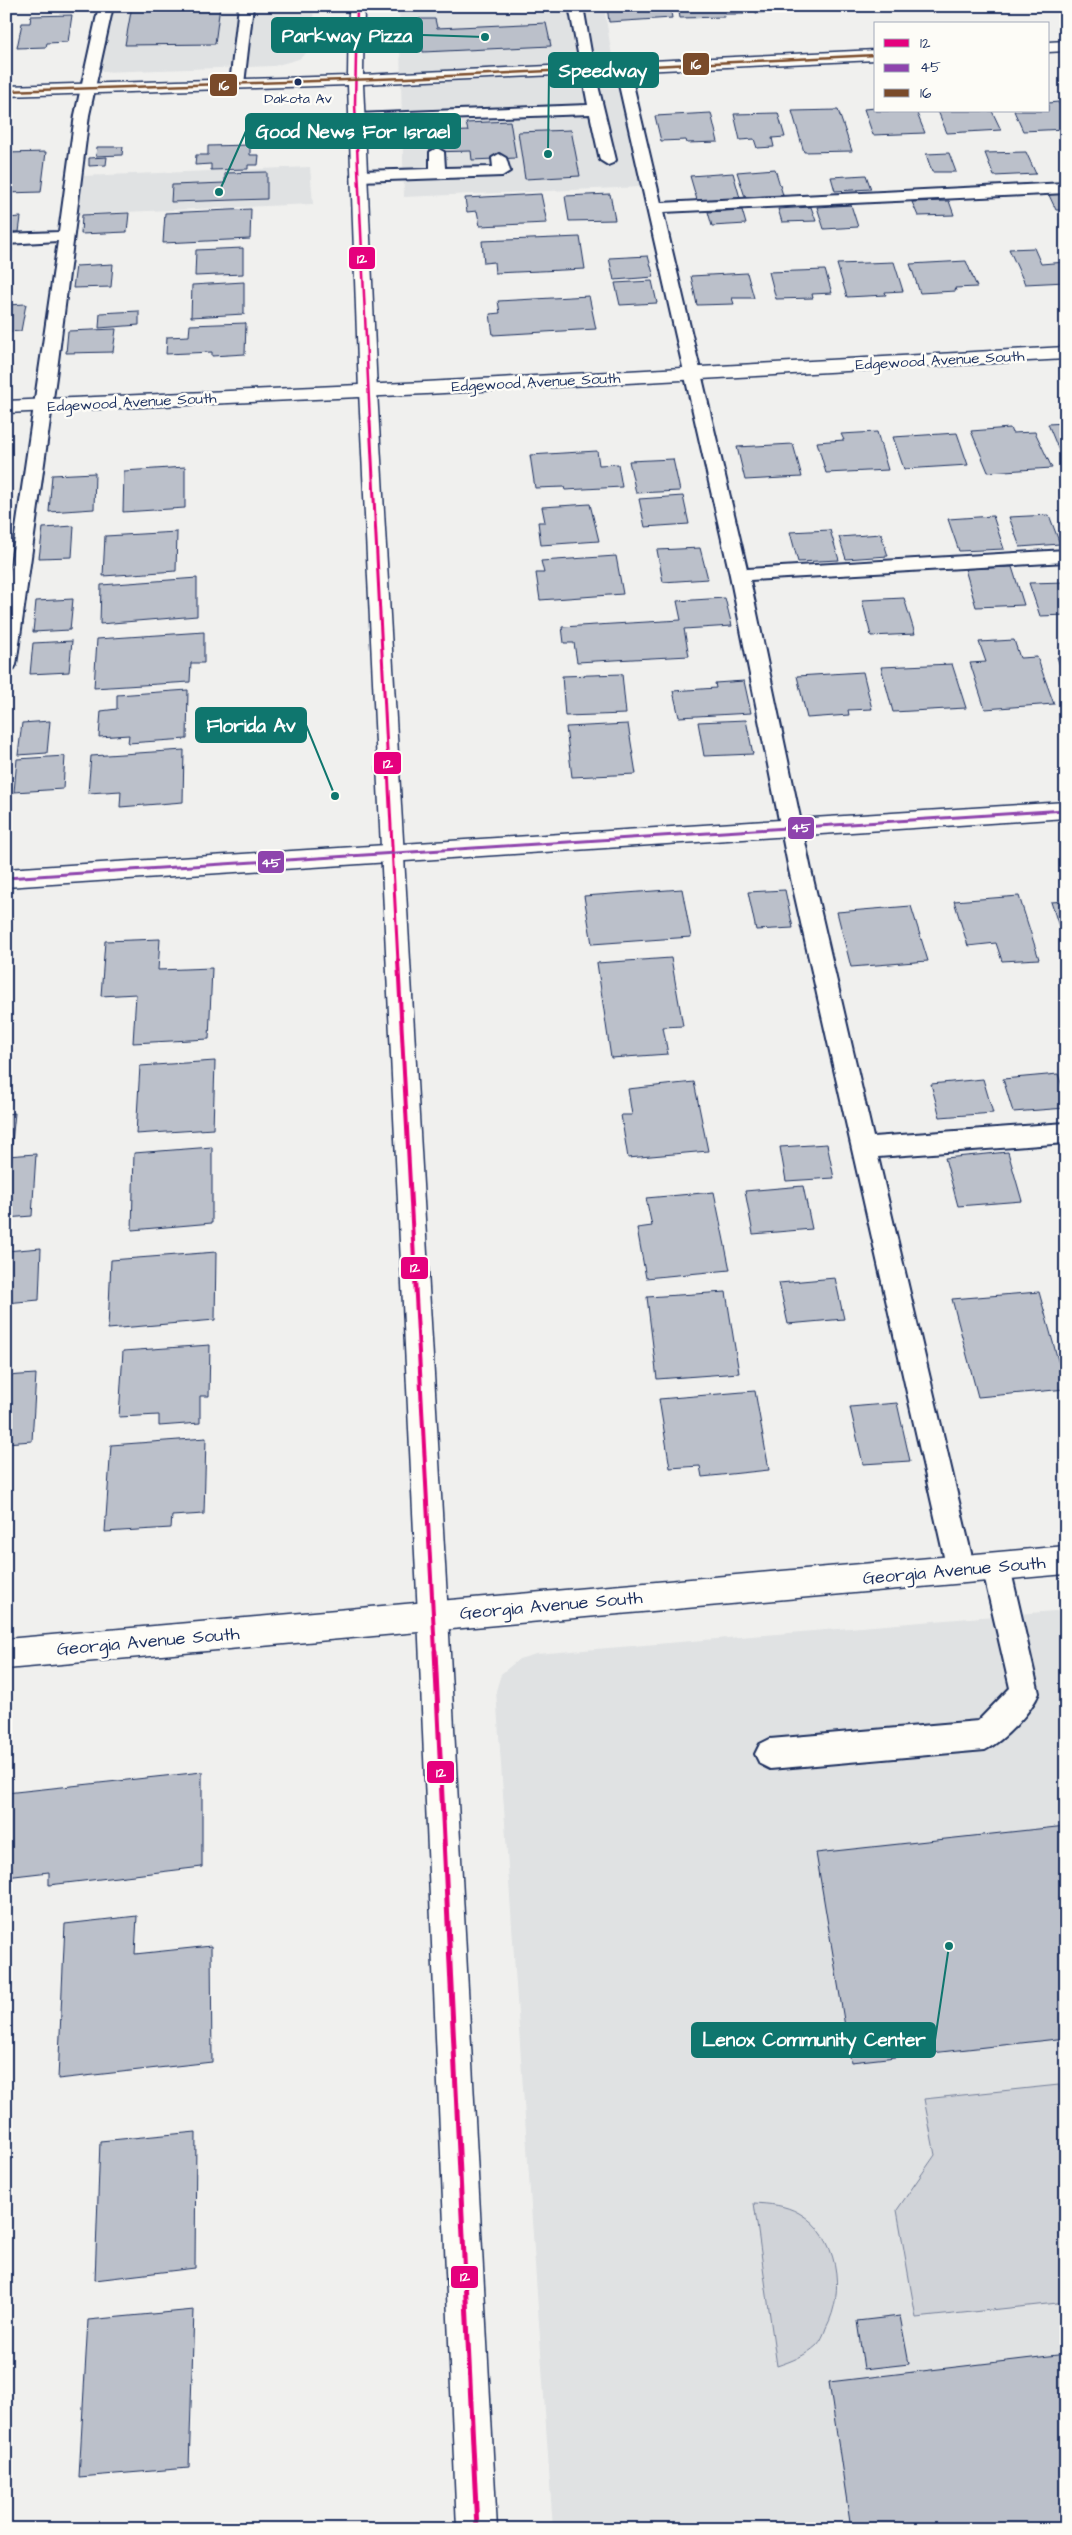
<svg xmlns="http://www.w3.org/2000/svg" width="1072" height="2535" font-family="'Architects Daughter',sans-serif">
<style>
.built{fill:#e0e2e3}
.green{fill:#d0d3d8;stroke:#76819b}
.building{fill:#bbc0ca;stroke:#1b2f5e}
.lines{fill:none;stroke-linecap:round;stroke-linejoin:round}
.lane-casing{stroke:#1b2f5e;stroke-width:4}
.street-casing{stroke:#1b2f5e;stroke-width:3}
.secondary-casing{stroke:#1b2f5e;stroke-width:3}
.lane{fill:#fdfcf7;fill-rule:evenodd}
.street{fill:#fdfcf7;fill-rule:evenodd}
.secondary{fill:#fdfcf7;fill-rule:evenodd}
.bus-1-far3-casing{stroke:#fdfcf7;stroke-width:5}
.bus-1-far2-casing{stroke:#fdfcf7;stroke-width:6}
.bus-1-far1-casing{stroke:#fdfcf7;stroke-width:8}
.bus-1-casing{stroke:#fdfcf7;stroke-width:9}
.bus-2-casing{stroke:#fdfcf7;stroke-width:6}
.bus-3-casing{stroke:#fdfcf7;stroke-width:5}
.bus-1-far3{stroke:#e5007d;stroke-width:2.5}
.bus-1-far2{stroke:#e5007d;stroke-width:3}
.bus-1-far1{stroke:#e5007d;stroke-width:4}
.bus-1{stroke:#e5007d;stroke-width:5}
.bus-2{stroke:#8e44ad;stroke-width:3}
.bus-3{stroke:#7a4b2a;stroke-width:2.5}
.bus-dot{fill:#1b2f5e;stroke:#fdfcf7;stroke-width:2}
.labels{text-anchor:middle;stroke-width:5;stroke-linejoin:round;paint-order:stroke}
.far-bus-label{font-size:14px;fill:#1b2f5e;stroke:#fdfcf7}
.far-street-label{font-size:15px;fill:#1b2f5e;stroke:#fdfcf7}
.street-label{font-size:18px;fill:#1b2f5e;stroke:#fdfcf7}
.leader{fill:none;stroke:#0f766e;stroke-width:2}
.callout-dot{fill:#0f766e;stroke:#fdfcf7;stroke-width:2}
.callout{fill:#0f766e;stroke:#0f766e;stroke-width:2}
.callout-label{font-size:19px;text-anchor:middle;font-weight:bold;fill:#fff}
.line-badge{stroke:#fdfcf7;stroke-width:2}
.badge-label{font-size:14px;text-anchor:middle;font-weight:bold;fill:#fff}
</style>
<rect width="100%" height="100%" fill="#f0f0ee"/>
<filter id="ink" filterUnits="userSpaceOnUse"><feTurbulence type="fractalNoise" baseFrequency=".02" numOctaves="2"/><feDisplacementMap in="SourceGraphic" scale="10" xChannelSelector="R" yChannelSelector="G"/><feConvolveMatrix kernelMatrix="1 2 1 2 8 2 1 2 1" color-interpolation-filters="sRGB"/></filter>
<g filter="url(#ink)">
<!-- built -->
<g class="built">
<polygon points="112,6 314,6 311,49 299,59 274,66 102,72 101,59"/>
<polygon points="399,6 604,6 611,50 642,187 404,197"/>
<polygon points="310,167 313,204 76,214 81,176"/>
<polygon points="1066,1610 1066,2529 553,2529 496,1691 501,1674 519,1659 536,1654"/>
</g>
<!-- green -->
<g class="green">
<polygon points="1059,2085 1066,2116 1066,2302 916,2318 897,2210 935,2155 924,2099"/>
<path d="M754,2203c16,1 31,2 45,10 39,22 47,78 27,115 -2,6 -5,13 -9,17 -12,11 -25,16 -40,21z"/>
</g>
<!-- building -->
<g class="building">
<polygon points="132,6 220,6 215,44 125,45"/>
<polygon points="607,6 670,6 672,18 609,22"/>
<polygon points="678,6 742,6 744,14 724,14 725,17 680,18"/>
<polygon points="754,6 820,6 821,10 756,13"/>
<polygon points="832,6 882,6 876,6 877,9 833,11"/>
<polygon points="72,15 68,42 47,43 46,47 17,48 22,23 30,23 31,16"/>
<polygon points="419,19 435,19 437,28 546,23 551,46 423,52"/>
<polygon points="1058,102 1066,117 1066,129 1023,131 1014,111 1048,111 1048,103"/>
<polygon points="876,108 876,111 916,111 925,133 873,135 864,109"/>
<polygon points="838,110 852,151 804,152 792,111"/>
<polygon points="938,111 992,111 1001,130 947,133"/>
<polygon points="711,113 718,142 687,143 686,140 661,141 655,116"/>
<polygon points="778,113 785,137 772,138 774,147 757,148 754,139 740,140 734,114"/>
<polygon points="510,121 516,158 472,160 471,151 430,152 428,133 468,131 466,123"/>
<polygon points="571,130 580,176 525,179 518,132"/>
<polygon points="250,145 250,155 259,155 258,165 248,165 248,169 211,170 211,164 195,165 196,155 208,155 208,146"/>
<polygon points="97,147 123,147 122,155 96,156"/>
<polygon points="46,152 41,192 6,193 6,153"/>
<polygon points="1026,152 1036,174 994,176 985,153"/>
<polygon points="949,153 956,172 932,172 926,154"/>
<polygon points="107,157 106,165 89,166 89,158"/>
<polygon points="775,169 783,195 745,197 737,172"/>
<polygon points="267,172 267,199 171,202 172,185 225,183 225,173"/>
<polygon points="733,173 740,198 697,200 690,176"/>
<polygon points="866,175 871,189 835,191 831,177"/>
<polygon points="1048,193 1066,193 1066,210 1056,210"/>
<polygon points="541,194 547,223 480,226 477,211 467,212 465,198"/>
<polygon points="610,194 615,220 569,221 565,196"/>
<polygon points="949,201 954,215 918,216 912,202"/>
<polygon points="851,205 858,227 824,229 817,207"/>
<polygon points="811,207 816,221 782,222 778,209"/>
<polygon points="251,209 250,239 163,243 165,213"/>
<polygon points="742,210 746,224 712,226 708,212"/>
<polygon points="129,213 127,232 81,234 82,215"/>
<polygon points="21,217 19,232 6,232 6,218"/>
<polygon points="580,237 585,269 495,273 494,262 484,263 482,241"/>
<polygon points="243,248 243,274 195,276 196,250"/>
<polygon points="1034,248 1041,264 1066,262 1066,282 1025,284 1009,249"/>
<polygon points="6,249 12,249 9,270 6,270"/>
<polygon points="648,256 654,277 614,280 609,258"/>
<polygon points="966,261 977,287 955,288 956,291 920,293 910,264"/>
<polygon points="894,262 903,291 885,292 886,295 847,297 837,264"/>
<polygon points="113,264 111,287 73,288 76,266"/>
<polygon points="825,270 832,293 812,294 813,298 776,299 769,272"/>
<polygon points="747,273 754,298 732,298 734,304 697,305 691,276"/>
<polygon points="652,281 657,303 620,305 615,283"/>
<polygon points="244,282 244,314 191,317 192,285"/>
<polygon points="589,296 596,329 493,335 490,314 500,313 498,301"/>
<polygon points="26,304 21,331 6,332 6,305"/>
<polygon points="139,311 139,325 99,328 100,313"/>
<polygon points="246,323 245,354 212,356 212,352 166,354 167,337 189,336 190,325"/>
<polygon points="116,329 113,352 66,353 68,331"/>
<polygon points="1066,423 1066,468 1048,424"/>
<polygon points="1010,428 1012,433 1035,432 1052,468 988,472 971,431"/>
<polygon points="877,432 888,470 826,473 817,442 844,440 841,434"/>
<polygon points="957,433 968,465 904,469 893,437"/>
<polygon points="793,444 802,477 745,480 737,447"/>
<polygon points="597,451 599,465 618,464 622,487 565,490 564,487 535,488 530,455"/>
<polygon points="673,459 680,491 636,493 629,461"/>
<polygon points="185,467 185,508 123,512 124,471"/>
<polygon points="95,473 94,509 49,512 52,475"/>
<polygon points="683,496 689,524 645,527 639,499"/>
<polygon points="590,504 599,541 541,545 538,522 545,522 542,507"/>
<polygon points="1049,515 1060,544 1020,547 1009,517"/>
<polygon points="993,516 1004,549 959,551 948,519"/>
<polygon points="74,526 72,557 39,558 43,528"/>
<polygon points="830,530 839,560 798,562 790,532"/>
<polygon points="177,532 176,571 103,576 105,536"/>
<polygon points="881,534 888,556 846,559 839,537"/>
<polygon points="700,548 708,579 663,582 657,550"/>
<polygon points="616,556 623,594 540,600 536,573 544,573 541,561"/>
<polygon points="1012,567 1024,605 976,607 965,569"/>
<polygon points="197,578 197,616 100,624 101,585"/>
<polygon points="1066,582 1066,615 1040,616 1029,583"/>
<polygon points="725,598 732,626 684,629 689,656 577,662 574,643 564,643 562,627 681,620 677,601"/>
<polygon points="904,598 915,634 871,636 862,600"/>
<polygon points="73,599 70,630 33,632 36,601"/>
<polygon points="204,632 204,663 191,663 190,682 94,688 97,639"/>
<polygon points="1014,640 1020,658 1037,657 1054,704 985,709 970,663 986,662 979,642"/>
<polygon points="72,641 69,672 30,674 33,643"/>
<polygon points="1057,657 1066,657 1066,684"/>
<polygon points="952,664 966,708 893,712 881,667"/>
<polygon points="863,672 872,709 848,710 849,715 807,718 797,676"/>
<polygon points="622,674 626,714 565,716 562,676"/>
<polygon points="744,681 751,713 679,717 673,691 716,688 715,683"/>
<polygon points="188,690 187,739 128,743 129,735 99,737 101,711 117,709 117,695"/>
<polygon points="746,720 753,754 704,756 698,722"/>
<polygon points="50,721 47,753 18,755 22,723"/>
<polygon points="628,724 636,774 572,777 566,727"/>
<polygon points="184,750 183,802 120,807 121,791 88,793 91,756"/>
<polygon points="65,756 63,789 14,792 17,759"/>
<polygon points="682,889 691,937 592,944 584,896"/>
<polygon points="785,890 793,928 756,930 748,892"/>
<polygon points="1019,896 1039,959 1002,961 996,943 968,946 954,901"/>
<polygon points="1066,901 1066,948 1051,902"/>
<polygon points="911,906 928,961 851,967 837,912"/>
<polygon points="160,939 158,970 212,968 209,1039 133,1043 136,994 101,996 105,941"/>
<polygon points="671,958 683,1026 663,1027 668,1054 611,1058 597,963"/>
<polygon points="215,1061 213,1129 136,1134 140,1066"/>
<polygon points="1058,1074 1066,1097 1066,1108 1013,1112 1003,1079"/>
<polygon points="983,1079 993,1113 940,1117 931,1084"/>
<polygon points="694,1082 708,1151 628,1158 621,1115 632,1115 628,1089"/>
<polygon points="15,1113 11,1152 6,1152 6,1114"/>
<polygon points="827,1144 834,1178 786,1181 780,1147"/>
<polygon points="212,1147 212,1223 132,1230 134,1153"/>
<polygon points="1008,1152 1022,1201 958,1206 945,1158"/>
<polygon points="36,1154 32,1216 6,1218 6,1156"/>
<polygon points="803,1186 812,1229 753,1234 745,1191"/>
<polygon points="714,1192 730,1270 646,1278 637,1228 652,1226 646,1198"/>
<polygon points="41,1248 39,1300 6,1303 6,1251"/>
<polygon points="216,1252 215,1320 108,1329 111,1260"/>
<polygon points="835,1278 844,1319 788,1324 779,1283"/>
<polygon points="726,1292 739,1373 657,1379 647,1297"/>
<polygon points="1039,1292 1066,1389 978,1397 952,1299"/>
<polygon points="210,1345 209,1396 200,1396 200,1423 159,1426 159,1415 119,1417 123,1351"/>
<polygon points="36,1374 32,1441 6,1443 6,1376"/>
<polygon points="755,1391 769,1470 702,1477 700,1466 670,1468 659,1399"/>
<polygon points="897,1403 910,1461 863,1464 850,1407"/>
<polygon points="206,1438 204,1514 172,1516 171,1528 105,1532 111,1445"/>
<polygon points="202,1772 202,1867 49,1885 49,1872 6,1877 6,1793"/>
<polygon points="1066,1826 1066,2038 851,2062 816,1853"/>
<polygon points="137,1916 135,1954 211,1946 212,2062 58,2079 65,1924"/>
<polygon points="196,2132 195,2268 95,2280 100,2141"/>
<polygon points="194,2310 189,2468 79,2477 88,2320"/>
<polygon points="900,2316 909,2364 864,2369 857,2321"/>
<polygon points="1066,2354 1066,2529 851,2529 829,2382"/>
</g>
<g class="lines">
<defs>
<g id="lane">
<polygon points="99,6 113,6 89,115 56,377 16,665 13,670 6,671 6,598 58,241 6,244 6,234 59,232 75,115"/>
<polygon points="239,6 253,6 244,84 237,88 230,84"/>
<path d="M351,6h41c-8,7 -30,7 -40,5z"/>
<polygon points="569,6 583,6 594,69 616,160 613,163 608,165 600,160 590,114 441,119 441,133 434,137 427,133 426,120 356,122 349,118 356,114 588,105"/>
<polygon points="622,63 629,67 661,203 1066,183 1066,193 663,212 747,569 1066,550 1066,562 750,580 811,870 873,1137 1066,1123 1066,1143 878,1157 975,1570 971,1579 961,1583 951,1579 947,1570 789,870 730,575 615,67"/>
<polygon points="437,148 444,152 445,168 493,167 492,158 499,154 506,158 510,171 502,176 359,181 351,176 359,171 430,169 430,152"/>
<path d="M996,1554l10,4 4,9 29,126c-7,18 -36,49 -54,57l-215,19 -10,-5 -5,-10 5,-10 10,-5 208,-18 32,-33 -28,-121 4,-9z"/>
</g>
<g id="street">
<polygon points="1066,347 1066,359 426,394 6,413 6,401 426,382"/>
<polygon points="1066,802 1066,818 6,887 6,869"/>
<polygon points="1066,1546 1066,1574 6,1669 6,1639"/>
</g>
<g id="secondary">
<polygon points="349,6 364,6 363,75 876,50 876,60 363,84 377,391 448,1616 497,2529 457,2529 418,1616 359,391 348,85 6,96 6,86 348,76"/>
<polygon points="1066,41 1066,51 1048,52 1048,42"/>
</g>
</defs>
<!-- lane casing -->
<use href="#lane" class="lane-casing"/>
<!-- street casing -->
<use href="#street" class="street-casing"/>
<!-- secondary casing -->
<use href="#secondary" class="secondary-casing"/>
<!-- lane -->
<use href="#lane" class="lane"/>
<!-- street -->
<use href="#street" class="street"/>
<!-- secondary -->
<use href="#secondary" class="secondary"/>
<defs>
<polyline id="bus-1-far3" points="357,6 355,104 370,422"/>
<polyline id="bus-1-far2" points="370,421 398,962"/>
<polyline id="bus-1-far1" points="398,960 435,1652"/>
<polyline id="bus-1" points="435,1651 477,2529"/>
<polyline id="bus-2" points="6,878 1066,810"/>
<polyline id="bus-3" points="6,91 407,78 876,55"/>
</defs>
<!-- bus-1-far3 casing -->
<use href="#bus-1-far3" class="bus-1-far3-casing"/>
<!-- bus-1-far2 casing -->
<use href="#bus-1-far2" class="bus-1-far2-casing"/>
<!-- bus-1-far1 casing -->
<use href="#bus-1-far1" class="bus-1-far1-casing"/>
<!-- bus-1 casing -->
<use href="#bus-1" class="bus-1-casing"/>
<!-- bus-2 casing -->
<use href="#bus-2" class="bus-2-casing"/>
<!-- bus-3 casing -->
<use href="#bus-3" class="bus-3-casing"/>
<!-- bus-1-far3 -->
<use href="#bus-1-far3" class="bus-1-far3"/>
<!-- bus-1-far2 -->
<use href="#bus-1-far2" class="bus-1-far2"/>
<!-- bus-1-far1 -->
<use href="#bus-1-far1" class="bus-1-far1"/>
<!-- bus-1 -->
<use href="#bus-1" class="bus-1"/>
<!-- bus-2 -->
<use href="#bus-2" class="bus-2"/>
<!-- bus-3 -->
<use href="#bus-3" class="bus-3"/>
</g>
</g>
<!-- markers -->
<circle class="bus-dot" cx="298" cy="82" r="4.5"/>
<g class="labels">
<!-- far-bus labels -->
<g class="far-bus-label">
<text x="298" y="103">Dakota Av</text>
</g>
<!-- far-street labels -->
<g class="far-street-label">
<text transform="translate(940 360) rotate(-3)" y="5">Edgewood Avenue South</text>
<text transform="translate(536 382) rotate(-3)" y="5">Edgewood Avenue South</text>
<text transform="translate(132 402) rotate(-3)" y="5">Edgewood Avenue South</text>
</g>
<!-- street labels -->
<g class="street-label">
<text transform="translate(954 1570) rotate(-5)" y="6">Georgia Avenue South</text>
<text transform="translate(551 1605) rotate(-5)" y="6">Georgia Avenue South</text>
<text transform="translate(148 1641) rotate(-5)" y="6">Georgia Avenue South</text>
</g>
</g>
<!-- callouts -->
<path class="leader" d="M485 37L422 35M548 154L549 70M219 192L246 131M335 796L306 725M949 1946L935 2040"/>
<g class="callout-dot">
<circle cx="485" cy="37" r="5"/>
<circle cx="548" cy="154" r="5"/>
<circle cx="219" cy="192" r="5"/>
<circle cx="335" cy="796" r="5"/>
<circle cx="949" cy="1946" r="5"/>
</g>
<g class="callout">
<rect x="272" y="18" width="150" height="34" rx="5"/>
<rect x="549" y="53" width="109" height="34" rx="5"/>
<rect x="246" y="114" width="214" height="34" rx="5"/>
<rect x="196" y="708" width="110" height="34" rx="5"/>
<rect x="692" y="2023" width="243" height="34" rx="5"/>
</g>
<g class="callout-label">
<text x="347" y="42">Parkway Pizza</text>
<text x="603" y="77">Speedway</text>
<text x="353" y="138">Good News For Israel</text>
<text x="251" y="732">Florida Av</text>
<text x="814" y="2046">Lenox Community Center</text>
</g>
<g class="line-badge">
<rect x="682" y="52" width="28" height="24" rx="5" fill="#7a4b2a"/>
<rect x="209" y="73" width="29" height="24" rx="5" fill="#7a4b2a"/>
<rect x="348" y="246" width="28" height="24" rx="5" fill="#e5007d"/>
<rect x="373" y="751" width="29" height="24" rx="5" fill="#e5007d"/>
<rect x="787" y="816" width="28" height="24" rx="5" fill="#8e44ad"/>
<rect x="257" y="850" width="28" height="24" rx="5" fill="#8e44ad"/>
<rect x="400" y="1256" width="29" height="24" rx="5" fill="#e5007d"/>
<rect x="426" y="1760" width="29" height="24" rx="5" fill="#e5007d"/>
<rect x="450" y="2265" width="29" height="24" rx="5" fill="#e5007d"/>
</g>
<g class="badge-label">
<text x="696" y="69">16</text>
<text x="224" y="90">16</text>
<text x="362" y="263">12</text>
<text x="388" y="768">12</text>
<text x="801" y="832">45</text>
<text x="271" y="867">45</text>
<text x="415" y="1272">12</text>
<text x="441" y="1777">12</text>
<text x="465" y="2281">12</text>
</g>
<!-- margin -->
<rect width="1072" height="2535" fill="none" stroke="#fdfcf7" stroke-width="25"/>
<rect x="12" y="12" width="1047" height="2510" fill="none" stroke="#1b2f5e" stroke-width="2" filter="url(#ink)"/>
<!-- legend -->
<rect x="874" y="22" width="175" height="90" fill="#fdfcf7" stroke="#a3aaba"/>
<rect x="884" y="39" width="25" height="8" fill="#e5007d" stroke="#a3aaba"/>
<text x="920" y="48" font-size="15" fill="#1b2f5e">12</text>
<rect x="884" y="64" width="25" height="8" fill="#8e44ad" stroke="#a3aaba"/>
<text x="920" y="72" font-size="15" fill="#1b2f5e">45</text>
<rect x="884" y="89" width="25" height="8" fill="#7a4b2a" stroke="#a3aaba"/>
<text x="920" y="98" font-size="15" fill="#1b2f5e">16</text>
</svg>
